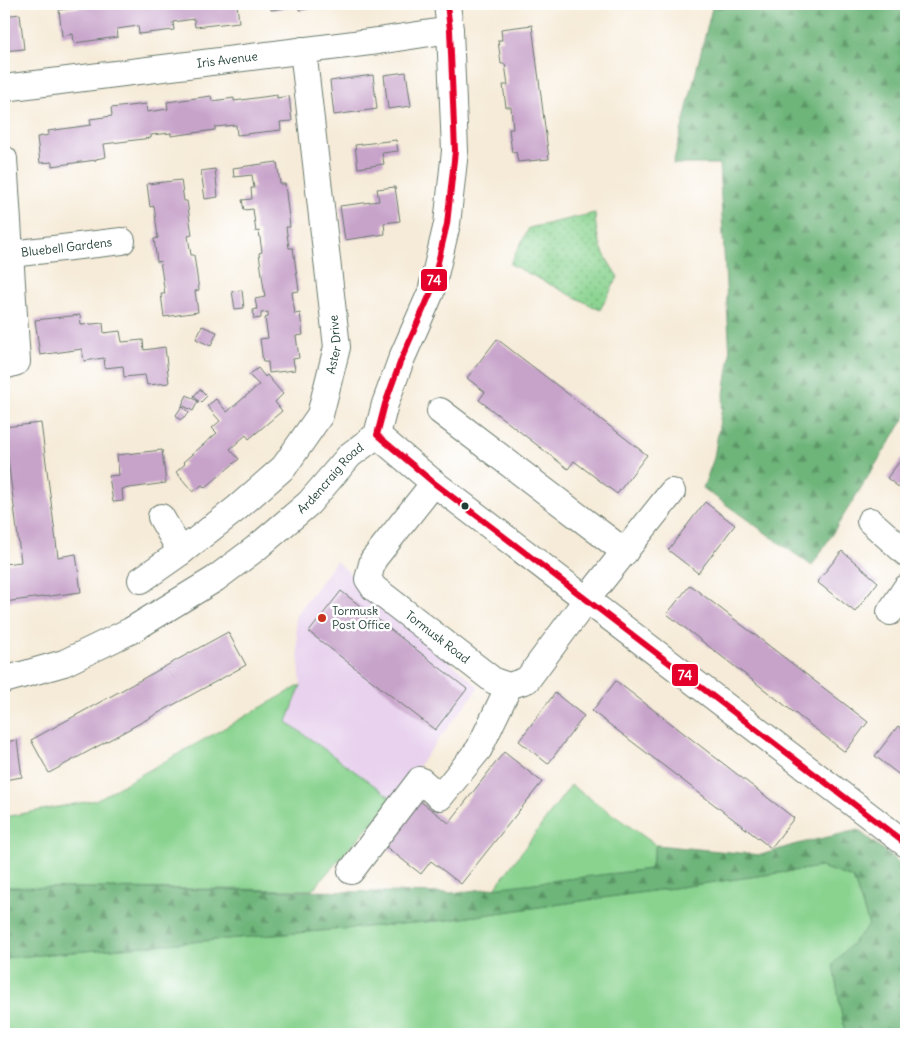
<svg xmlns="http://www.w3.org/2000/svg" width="910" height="1038" font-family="Delius,sans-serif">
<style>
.built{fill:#e8d2ee}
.grass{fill:#89d38f;stroke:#548862}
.forest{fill:url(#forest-firs);stroke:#467957}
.park{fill:url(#park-dots);stroke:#548862}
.building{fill:#c7a3ca}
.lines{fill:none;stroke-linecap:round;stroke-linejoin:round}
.minor-casing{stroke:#6a7a6d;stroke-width:28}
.minor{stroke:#fff;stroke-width:26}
.bus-1-casing{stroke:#fff;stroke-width:10}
.bus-1{stroke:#e4002b;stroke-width:6}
.bus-dot{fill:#1f3d34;stroke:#fff;stroke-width:2}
.poi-dot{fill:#c8321e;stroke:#fff;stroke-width:2}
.labels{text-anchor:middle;stroke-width:5;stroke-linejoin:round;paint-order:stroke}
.street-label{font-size:12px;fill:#1f3d34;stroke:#fff}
.poi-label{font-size:12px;fill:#1f3d34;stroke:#fff;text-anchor:start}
.line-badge{stroke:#fff;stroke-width:2}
.badge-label{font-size:14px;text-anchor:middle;font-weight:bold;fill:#fff}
</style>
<defs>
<pattern id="forest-firs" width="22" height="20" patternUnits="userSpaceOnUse" patternTransform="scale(1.25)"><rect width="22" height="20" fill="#6eb57a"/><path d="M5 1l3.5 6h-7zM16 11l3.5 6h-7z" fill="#5a9465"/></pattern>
<pattern id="park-dots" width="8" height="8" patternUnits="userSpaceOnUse" patternTransform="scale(1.25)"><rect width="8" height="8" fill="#89d38f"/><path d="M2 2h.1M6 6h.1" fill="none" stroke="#6fac76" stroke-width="1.8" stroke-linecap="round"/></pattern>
</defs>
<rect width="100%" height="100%" fill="#fff"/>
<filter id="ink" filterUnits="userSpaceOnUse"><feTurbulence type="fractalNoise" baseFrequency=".02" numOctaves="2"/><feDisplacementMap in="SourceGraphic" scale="10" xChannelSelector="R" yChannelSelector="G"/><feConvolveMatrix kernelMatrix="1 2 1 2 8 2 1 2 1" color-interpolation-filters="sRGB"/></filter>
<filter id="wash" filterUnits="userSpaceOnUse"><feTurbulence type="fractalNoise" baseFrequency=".0096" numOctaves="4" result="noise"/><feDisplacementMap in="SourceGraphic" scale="20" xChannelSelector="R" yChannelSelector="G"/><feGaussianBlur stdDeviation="1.12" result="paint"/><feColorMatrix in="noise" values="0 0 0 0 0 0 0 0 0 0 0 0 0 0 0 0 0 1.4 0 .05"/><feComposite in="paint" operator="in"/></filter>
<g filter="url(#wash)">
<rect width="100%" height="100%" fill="#f6ebd8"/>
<!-- built -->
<polygon class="built" points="336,561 479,687 393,799 287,722 301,685 295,617"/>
<!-- grass -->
<g class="grass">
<polygon points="301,685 287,722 393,799 312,890 4,887 4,817 96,800"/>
<polygon points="571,785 656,845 650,869 495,888"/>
<polygon points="821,867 853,878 869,925 833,965 845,1034 4,1034 4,958 448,920"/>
</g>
<!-- forest -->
<g class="forest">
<polygon points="713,4 906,4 906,416 812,566 703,488 714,458 730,356 719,164 673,164"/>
<polygon points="858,830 906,868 906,1034 845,1034 833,964 869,925 853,878 821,867 448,920 4,958 4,887 452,893 650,869 656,845 761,855 793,845"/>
</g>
<!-- park -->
<path class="park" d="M595,213c1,29 8,41 23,64l-18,33 -90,-46 19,-36z"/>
<g id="blocks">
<!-- building -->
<g class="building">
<polygon points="108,4 237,4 239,22 195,27 194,19 173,22 174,30 139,34 138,26 117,29 118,37 74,43 73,34 62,36 59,10"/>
<polygon points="270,4 322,4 323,7 299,10 299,6 271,10"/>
<polygon points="20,14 24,49 4,51 4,16"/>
<polygon points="532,25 549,159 518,162 516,152 512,153 509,129 513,129 511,107 506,107 503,85 508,85 505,64 501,64 498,40 502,40 501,29"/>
<polygon points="406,72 411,106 388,109 384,75"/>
<polygon points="373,75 377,109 334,115 330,81"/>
<polygon points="277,95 277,98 289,96 292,121 280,122 281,130 237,135 236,125 215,127 215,130 171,136 171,133 151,135 151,138 104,144 106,157 96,159 96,160 52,166 52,162 40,163 37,137 49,135 48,131 91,125 90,119 112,116 111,108 146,104 147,112 168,109 167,102 211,96 212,101 234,98 234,101"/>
<polygon points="396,140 398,151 382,153 384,164 358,168 355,145"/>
<polygon points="277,162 280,184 285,184 290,227 286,227 289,248 293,248 299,291 292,292 295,314 300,313 303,335 296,336 299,358 293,359 295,370 269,373 268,362 263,362 260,339 268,338 265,318 268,317 268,312 261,313 261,318 254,319 253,310 257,309 255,299 265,297 259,253 262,252 259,231 256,232 253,209 244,210 242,200 252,199 251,188 254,188 252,175 234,177 233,168"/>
<polygon points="215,169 218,197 205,199 201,171"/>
<polygon points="181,180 184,201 187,201 192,235 188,236 191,255 194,255 199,290 195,291 198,312 164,317 161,294 165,294 160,261 157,262 154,239 158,238 154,206 150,207 147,184"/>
<polygon points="395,187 400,221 384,223 385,234 345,240 340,206 379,201 377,189"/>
<polygon points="242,290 244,308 235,309 232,291"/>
<polygon points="80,315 81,325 103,323 104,333 120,331 122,342 143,340 144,350 165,347 169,383 147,385 145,375 124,377 123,366 105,368 104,358 84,361 82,349 40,355 35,320"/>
<polygon points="202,326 217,332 211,346 196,339"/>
<polygon points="497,339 647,455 617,494 574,461 568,469 479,400 485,392 467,378"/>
<polygon points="258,368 265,377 267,375 283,394 275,402 282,411 249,439 246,435 230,449 239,459 205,488 202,485 193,492 176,472 185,464 183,462 217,433 212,428 220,421 207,406 216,399 227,412 259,385 249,375"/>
<polygon points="200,389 207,396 200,403 194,396"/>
<polygon points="187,395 198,401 193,411 182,405"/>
<polygon points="182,406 189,413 180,420 176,415"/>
<polygon points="41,423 58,557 76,554 81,592 4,602 4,564 21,562 4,427"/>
<polygon points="162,450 166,483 122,489 123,501 113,502 109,476 119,475 117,455"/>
<polygon points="906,453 906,493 887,478"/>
<polygon points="705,502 735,525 698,573 668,550"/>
<polygon points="842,551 878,582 855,612 817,582"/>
<polygon points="690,585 868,722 845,752 667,614"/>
<polygon points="341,591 467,689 435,730 309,632"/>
<polygon points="228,632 246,665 49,773 31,740"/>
<polygon points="616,681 794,818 771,848 592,711"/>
<polygon points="555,693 584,716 548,764 519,741"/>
<polygon points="898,726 906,732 906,780 875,756"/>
<polygon points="17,740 22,777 4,780 4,742"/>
<polygon points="504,752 542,782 461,884 431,861 421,874 381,843 416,798 449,823"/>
</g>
</g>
</g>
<g filter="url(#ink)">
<use href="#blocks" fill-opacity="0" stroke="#6a7a6d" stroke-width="1"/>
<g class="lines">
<defs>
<g id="minor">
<path id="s1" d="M4,88l374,-47 72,-11"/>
<polyline points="4,159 17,362 4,366"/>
<path id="s2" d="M11,254l111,-13"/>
<polyline points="440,411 625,552"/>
<polyline points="377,435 434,483 906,844"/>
<path id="s3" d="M434,483l-61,77 -5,19 6,9 120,93 15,5 18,-6 60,-81 85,-107"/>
<polyline points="161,517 181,552"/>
<polyline points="870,521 906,553"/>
<path id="s4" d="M141,580l40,-28 55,-43 48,-42 36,-52 17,-68 -34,-297"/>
<polyline points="890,612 906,588"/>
<path id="s5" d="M4,680l60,-17 66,-32 85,-52 40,-30 54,-46 41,-48 27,-20 8,-31 16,-44 30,-68 16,-68 8,-73 -5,-121 -3,-26"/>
<polyline points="351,871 420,780 440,797 479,749 509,686"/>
</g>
</defs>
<!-- minor casing -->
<use href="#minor" class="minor-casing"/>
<!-- minor -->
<use href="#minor" class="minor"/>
<defs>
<polyline id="bus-1" points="447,4 450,30 455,151 447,224 431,292 401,360 385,404 377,435 434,483 906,844"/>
</defs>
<!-- bus-1 casing -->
<use href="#bus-1" class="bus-1-casing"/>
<!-- bus-1 -->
<use href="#bus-1" class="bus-1"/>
</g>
</g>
<!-- markers -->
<circle class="bus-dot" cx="465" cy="506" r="4.5"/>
<circle class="poi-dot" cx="322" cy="618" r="5"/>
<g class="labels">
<!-- street labels -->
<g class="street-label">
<text dy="4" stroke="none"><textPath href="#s1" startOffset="225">Iris Avenue</textPath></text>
<text dy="4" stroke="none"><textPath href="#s2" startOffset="56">Bluebell Gardens</textPath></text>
<text dy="4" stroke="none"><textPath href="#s4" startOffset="318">Aster Drive</textPath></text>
<text dy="4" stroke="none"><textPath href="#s5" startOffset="389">Ardencraig Road</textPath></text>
<text dy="4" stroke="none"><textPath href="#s3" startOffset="209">Tormusk Road</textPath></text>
</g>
<!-- poi labels -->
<g class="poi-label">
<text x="332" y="615">Tormusk<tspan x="332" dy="14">Post Office</tspan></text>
</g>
</g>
<g class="line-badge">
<rect x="420" y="268" width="28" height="24" rx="5" fill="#e4002b"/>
<rect x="671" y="663" width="28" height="24" rx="5" fill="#e4002b"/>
</g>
<g class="badge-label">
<text x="434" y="285">74</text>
<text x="685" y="680">74</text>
</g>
<!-- margin -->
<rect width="910" height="1038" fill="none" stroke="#fff" stroke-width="20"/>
</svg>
